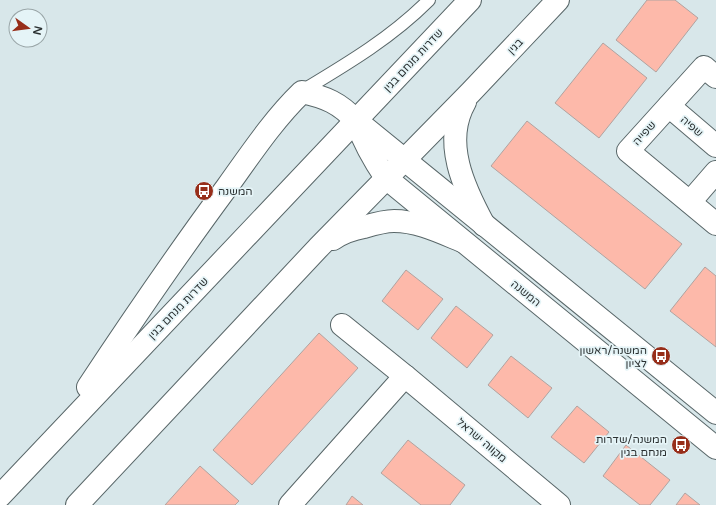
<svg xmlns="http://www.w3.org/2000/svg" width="716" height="505" font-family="'Varela Round','Noto Sans Hebrew',sans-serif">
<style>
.building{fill:#fdb9aa;stroke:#b0a3a0}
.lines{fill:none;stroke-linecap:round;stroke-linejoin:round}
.service-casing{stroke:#586668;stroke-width:14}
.minor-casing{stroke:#586668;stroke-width:24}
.tertiary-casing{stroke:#586668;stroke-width:24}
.secondary-casing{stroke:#586668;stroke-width:24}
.service{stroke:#fff;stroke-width:12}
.minor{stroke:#fff;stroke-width:22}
.tertiary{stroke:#fff;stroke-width:22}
.secondary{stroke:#fff;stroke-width:22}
.labels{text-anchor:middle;stroke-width:3.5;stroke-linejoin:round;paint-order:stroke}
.street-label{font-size:11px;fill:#2a3031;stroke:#e5f4f7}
.poi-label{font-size:11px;fill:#2a3031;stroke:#e5f4f7;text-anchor:end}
</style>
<rect width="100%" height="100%" fill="#d8e7ea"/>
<!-- building -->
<g class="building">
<polygon points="647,0 675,0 698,18 656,72 616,40"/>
<polygon points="603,43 647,78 599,138 555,103"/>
<polygon points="527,121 682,244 645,289 491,166"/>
<polygon points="705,267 716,276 716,347 670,311"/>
<polygon points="406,270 443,299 418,330 382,301"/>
<polygon points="456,306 493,335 467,368 431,338"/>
<polygon points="319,333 358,368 252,485 213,450"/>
<polygon points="511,356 552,388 528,418 488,385"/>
<polygon points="577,406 609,432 584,463 551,437"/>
<polygon points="408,440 465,485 450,505 421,505 381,473"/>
<polygon points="626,445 670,480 650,505 640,505 603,476"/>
<polygon points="200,466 239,501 235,505 165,505"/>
<polygon points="685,493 700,505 676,505"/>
<polygon points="352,496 363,505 346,505"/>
</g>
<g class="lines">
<defs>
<path id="service" d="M302,91c45,-27 89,-53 127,-91"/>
<g id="minor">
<polyline points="716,77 704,67 628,151 716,224"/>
<polyline points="669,106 716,146"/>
<polyline points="690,202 716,172"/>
<polyline points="342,325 405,376"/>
<polyline points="290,505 405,376 559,505"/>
</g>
<g id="tertiary">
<path d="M356,121c8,22 17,38 30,57l330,270"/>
<polyline points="358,122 716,413"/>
</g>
<g id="secondary">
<path d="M465,102c-23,40 -1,86 19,123"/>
<path d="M333,239c9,-6 20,-10 31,-12 10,-3 20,-6 30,-6 24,0 46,11 68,20"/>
<path d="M88,387c45,-68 90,-134 139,-200 23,-32 46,-67 75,-95 23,5 38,11 54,29"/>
<polyline points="0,496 470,0"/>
<polyline points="77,505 318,248 471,92 558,0"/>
</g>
</defs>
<!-- service casing -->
<use href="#service" class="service-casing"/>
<!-- minor casing -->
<use href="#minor" class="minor-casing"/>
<!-- tertiary casing -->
<use href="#tertiary" class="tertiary-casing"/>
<!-- secondary casing -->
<use href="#secondary" class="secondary-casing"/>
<!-- service -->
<use href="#service" class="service"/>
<!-- minor -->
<use href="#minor" class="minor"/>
<!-- tertiary -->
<use href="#tertiary" class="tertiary"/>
<!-- secondary -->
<use href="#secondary" class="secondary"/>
</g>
<!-- icons -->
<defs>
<symbol id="bus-disc" viewBox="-11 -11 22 22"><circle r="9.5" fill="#972e1a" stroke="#e5f4f7"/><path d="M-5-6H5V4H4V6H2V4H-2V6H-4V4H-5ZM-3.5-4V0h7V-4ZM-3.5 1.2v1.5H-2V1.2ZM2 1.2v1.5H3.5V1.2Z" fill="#fff"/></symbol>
</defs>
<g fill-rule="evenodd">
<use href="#bus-disc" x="193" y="180" width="22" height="22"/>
<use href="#bus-disc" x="650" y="345" width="22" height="22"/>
<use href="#bus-disc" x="670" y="434" width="22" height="22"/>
</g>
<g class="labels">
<!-- street labels -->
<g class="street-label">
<text transform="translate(515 46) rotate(-46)" y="4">בגין</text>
<text transform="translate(413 60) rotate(-47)" y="4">שדרות מנחם בגין</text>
<text transform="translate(692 126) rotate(41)" y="4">שפיה</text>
<text transform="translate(644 133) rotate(-48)" y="4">שפייה</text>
<text transform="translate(526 293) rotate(39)" y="4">המשנה</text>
<text transform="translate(178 308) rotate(-46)" y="4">שדרות מנחם בגין</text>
<text transform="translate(482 440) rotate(40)" y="4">מקווה ישראל</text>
</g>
<!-- poi labels -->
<g class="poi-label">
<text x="218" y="195" text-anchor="start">המשנה</text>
<text x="647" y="354">המשנה/ראשון<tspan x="647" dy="13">לציון</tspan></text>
<text x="667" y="443">המשנה/שדרות<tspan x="667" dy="13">מנחם בגין</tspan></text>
</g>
</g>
<!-- north arrow -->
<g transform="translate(28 28) rotate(104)"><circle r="19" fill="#e5f4f7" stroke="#9aa6a8"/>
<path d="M0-3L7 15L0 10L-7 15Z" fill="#972e1a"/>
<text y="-6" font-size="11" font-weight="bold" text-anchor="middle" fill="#2a3031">N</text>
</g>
</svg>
